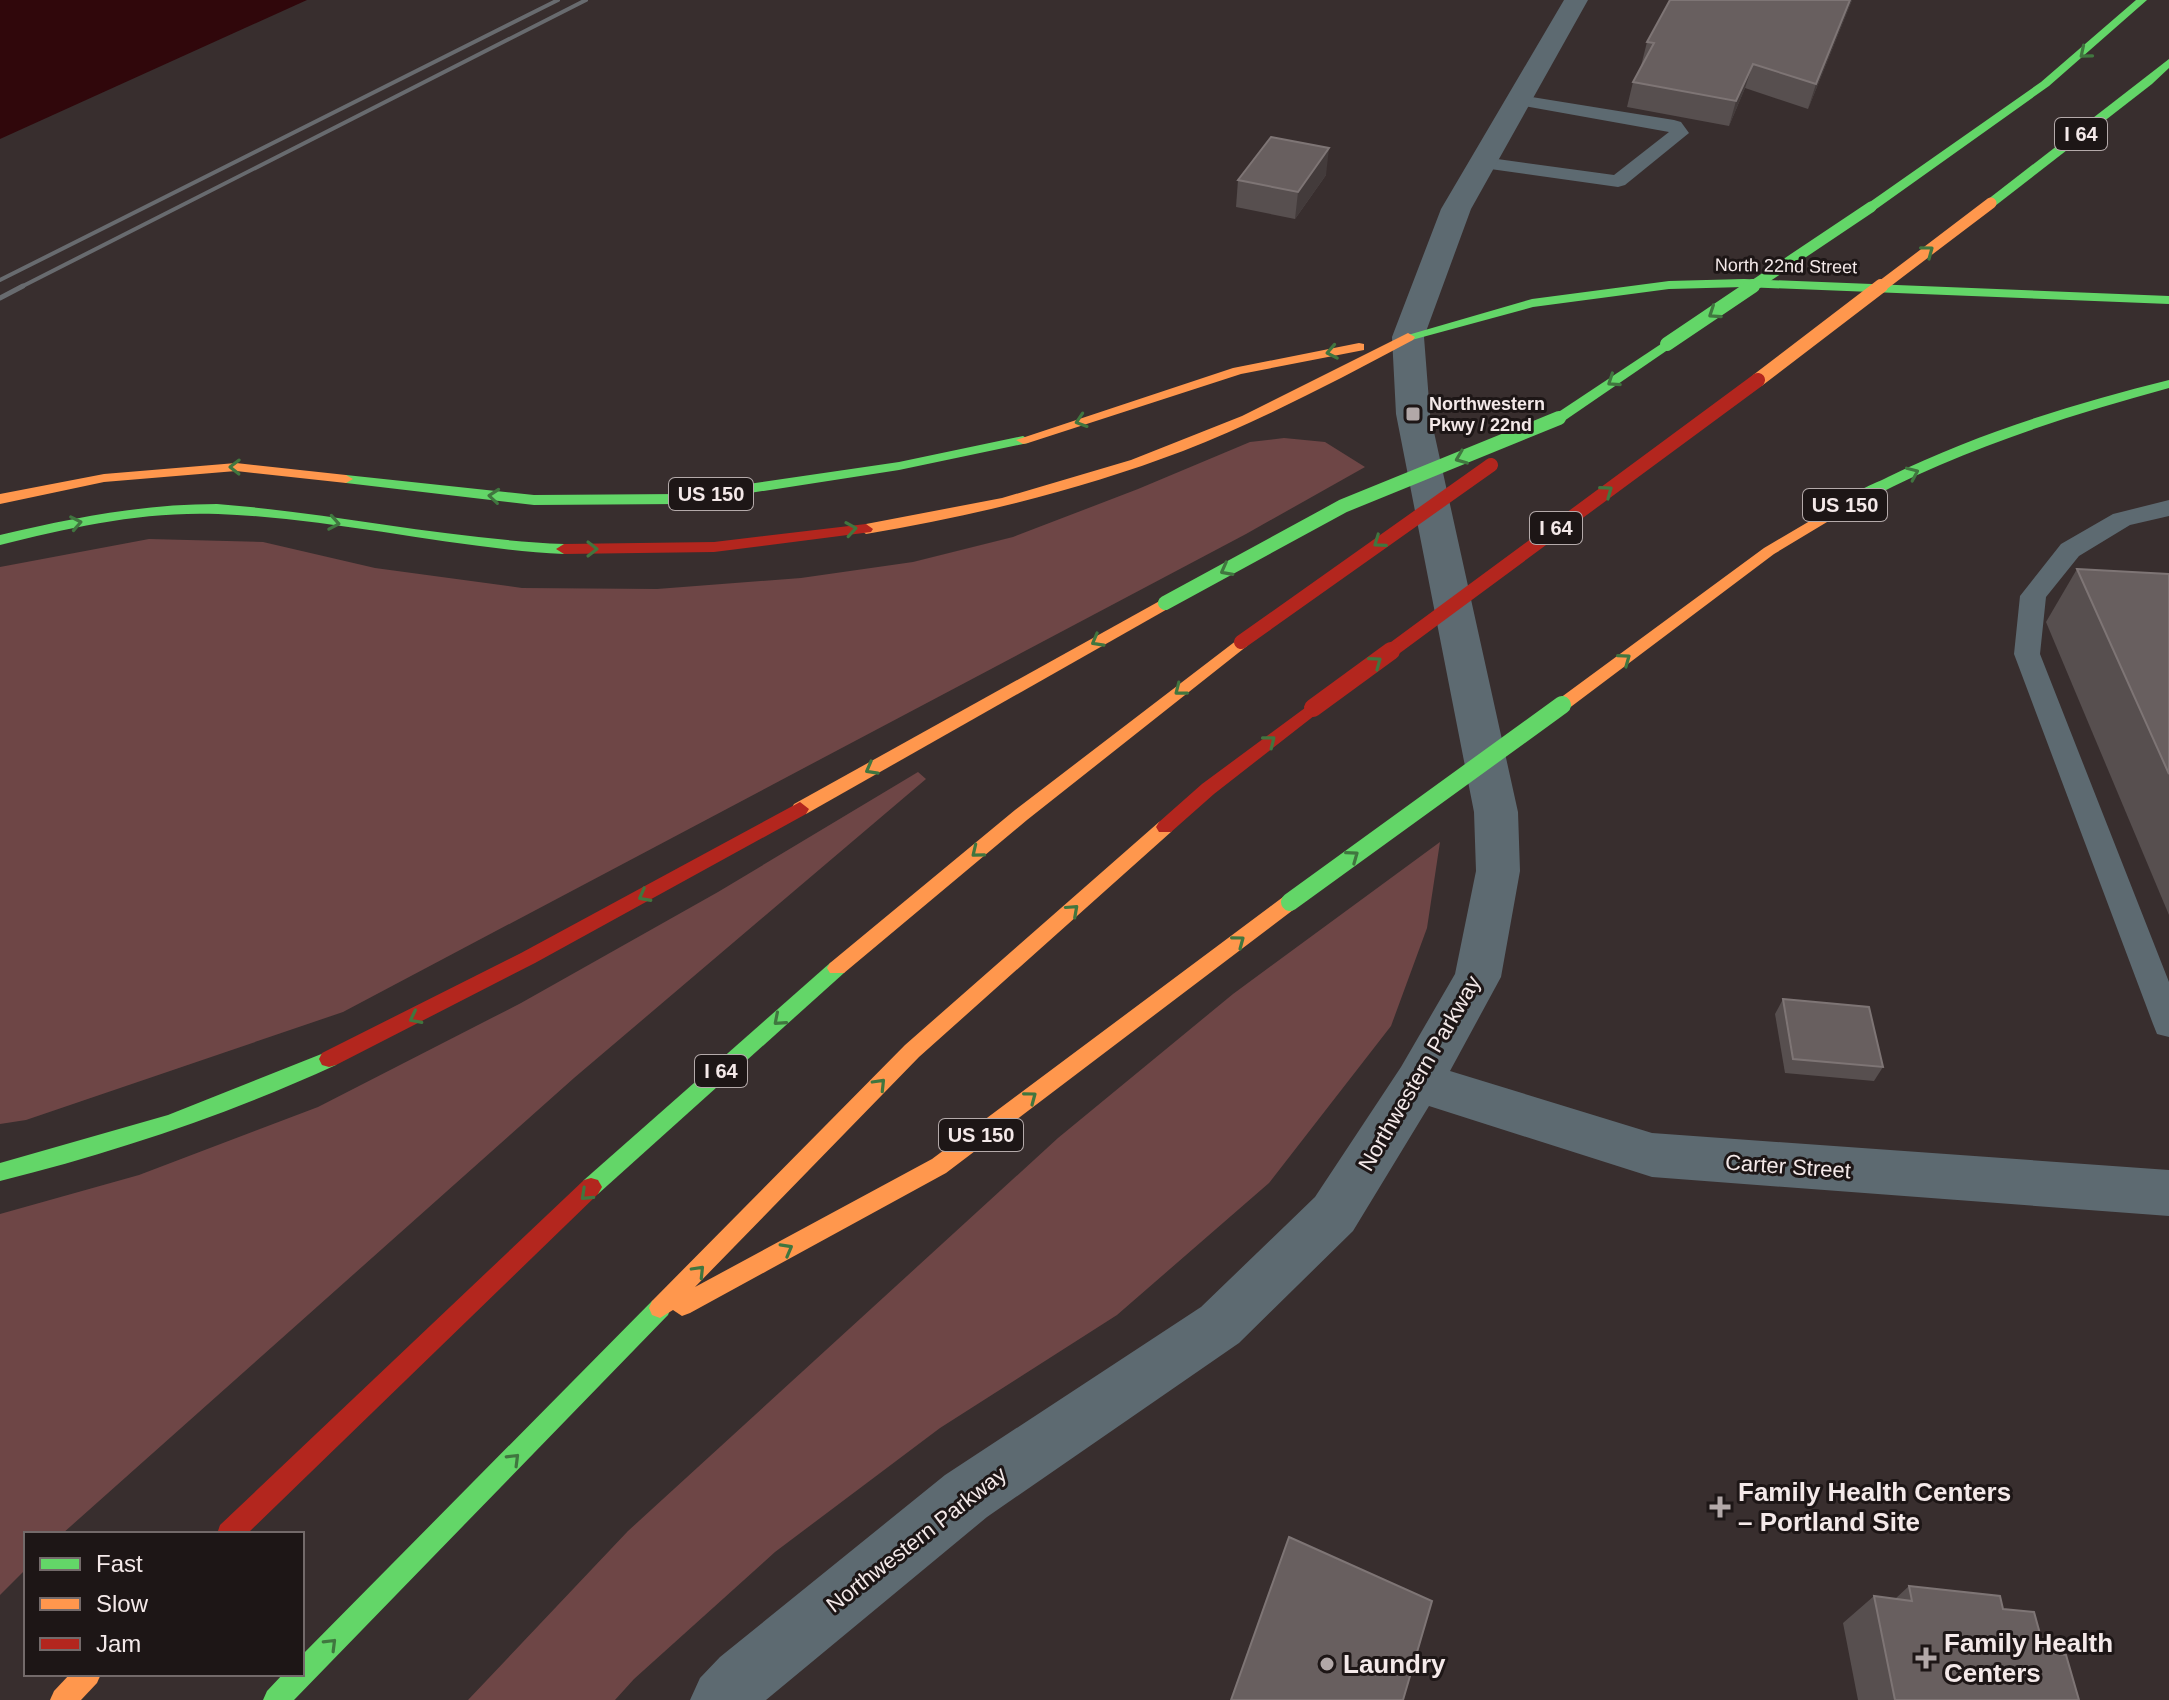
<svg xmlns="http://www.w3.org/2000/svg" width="2169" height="1700" font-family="Helvetica,sans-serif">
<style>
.green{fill:#6e4646}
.water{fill:#30070b}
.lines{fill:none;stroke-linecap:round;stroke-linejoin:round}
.lane{fill:#5d6a71;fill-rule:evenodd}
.street{fill:#5d6a71;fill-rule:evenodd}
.fast{fill:#63d668;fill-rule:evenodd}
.slow{fill:#ff974d;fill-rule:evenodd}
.jam{fill:#b3261e;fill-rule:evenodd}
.rail-far1{stroke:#686b6f;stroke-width:4}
.rail{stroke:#686b6f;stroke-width:5}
.fast-bridge-far2{stroke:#63d668;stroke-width:11}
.fast-bridge-far1{stroke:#63d668;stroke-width:14}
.fast-bridge{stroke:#63d668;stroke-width:18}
.slow-bridge-far1{stroke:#ff974d;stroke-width:11}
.slow-bridge{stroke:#ff974d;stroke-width:14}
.jam-bridge-far1{stroke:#b3261e;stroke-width:14}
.jam-bridge{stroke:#b3261e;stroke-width:18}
.wall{fill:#574f4f}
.shaded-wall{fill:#433b3b}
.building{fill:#685f5f;stroke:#7e7575;stroke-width:2}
.oneway{stroke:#40763f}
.poi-dot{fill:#b2a8a8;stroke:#1d1616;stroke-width:3}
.labels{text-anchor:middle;stroke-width:6;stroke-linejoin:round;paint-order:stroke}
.far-street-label{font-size:18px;fill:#f4e9e9;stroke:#1d1616}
.far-poi-label{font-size:18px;font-weight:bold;fill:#f4e9e9;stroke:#1d1616;text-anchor:start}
.shield{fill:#1d1616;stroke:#b4aaaa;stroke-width:2}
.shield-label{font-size:20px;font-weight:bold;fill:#f4e9e9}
.street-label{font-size:22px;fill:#f4e9e9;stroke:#1d1616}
.near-poi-label{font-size:26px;font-weight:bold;fill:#f4e9e9;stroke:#1d1616;text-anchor:start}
</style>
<rect width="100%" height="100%" fill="#382e2e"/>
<!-- green -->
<g class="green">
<polygon points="1284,438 1325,442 1365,467 1246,534 343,1012 26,1120 0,1124 0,567 149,539 263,542 375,568 522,588 657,589 801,578 913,562 1013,537 1138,489 1250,442"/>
<polygon points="918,772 926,779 574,1078 62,1534 26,1534 26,1569 0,1595 0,1214 139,1175 318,1107 521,1003 718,892"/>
<polygon points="1440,842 1427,928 1391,1026 1269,1183 1117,1315 940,1428 775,1552 634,1679 615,1700 468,1700 628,1531 1058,1138 1233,994"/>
</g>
<!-- water -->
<polygon class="water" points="0,0 307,0 0,139"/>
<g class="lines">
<!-- lane -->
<g class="lane">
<polygon points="1519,95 1674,120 1681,122 1689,133 1625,185 1618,187 1476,167 1473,163 1476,159 1483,157 1614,175 1669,132 1513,104 1510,100 1513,96"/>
<polygon points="2169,500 2169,516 2130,525 2079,556 2046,597 2040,654 2169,982 2169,1037 2157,1034 2153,1024 2014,654 2020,596 2061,544 2113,514"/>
</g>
<!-- street -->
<polygon class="street" points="1564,0 1588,0 1471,209 1424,337 1430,414 1518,812 1520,871 1501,977 1450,1071 1652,1133 2169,1170 2169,1216 1652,1177 1429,1106 1353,1231 1239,1343 987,1517 766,1700 690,1700 700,1678 720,1657 945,1475 1201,1307 1315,1197 1401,1067 1455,974 1476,871 1474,812 1396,414 1392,337 1441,209"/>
<!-- fast -->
<g class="fast">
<polygon points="2136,0 2147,0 2049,86 1875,210 1867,210 1867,204 2041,82"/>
<polygon points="2169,59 2169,68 2152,84 1995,206 1987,206 1987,200"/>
<polygon points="1744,279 2169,296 2169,304 1744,287 1669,289 1533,307 1408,341 1401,337 1532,299 1669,281"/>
<polygon points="1667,340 1674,344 1672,347 1564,421 1554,421 1554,415"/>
<path d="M2169,380v8c-114,31 -223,67 -327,125l-5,2 -7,-5c14,-15 40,-24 58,-33 90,-44 185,-73 281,-97z"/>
<polygon points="1023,436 1030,440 1028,443 899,470 679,504 534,505 346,483 339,479 346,475 534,495 679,494 899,462"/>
<path d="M217,504c116,9 230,35 347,40l8,5 -8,5c-116,-6 -230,-36 -346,-40 -74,-3 -147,13 -218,31v-10c72,-17 143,-31 217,-31z"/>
<polygon points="837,960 844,963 847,968 844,973 598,1194 591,1196 584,1194 580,1187 584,1180 830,963"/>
<path d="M329,1051l7,2 3,6 -3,6c-109,50 -220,87 -336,116v-18l168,-48z"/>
<polygon points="660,1298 668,1301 671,1308 668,1315 294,1700 263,1700 267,1691 283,1674 302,1674 302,1655 652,1301"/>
</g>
<!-- slow -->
<g class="slow">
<path d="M1408,333l7,4 -2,3c-75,40 -151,80 -230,111 -103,39 -209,65 -317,83l-7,-5 7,-5 136,-26 129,-38 111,-44z"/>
<polygon points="1359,343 1364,344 1364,350 1241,374 1028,443 1023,444 1016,440 1233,368"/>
<polygon points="236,463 346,475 353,479 346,483 236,471 104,482 0,504 0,494 104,474"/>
<polygon points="1837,505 1842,507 1842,513 1774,554 1568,709 1556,709 1554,705 1556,701 1764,548"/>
<polygon points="1165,598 1171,599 1173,603 1171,607 806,814 794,814 791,809 794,804"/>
<polygon points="1241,637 1247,638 1249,642 1247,646 1027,820 844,973 830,973 827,968 830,963 1015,810"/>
<polygon points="1165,820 1174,827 1171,832 919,1057 695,1287 932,1159 1283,897 1297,897 1299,902 1297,907 946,1173 690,1313 682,1316 673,1310 660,1318 652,1315 649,1308 652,1301 905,1045 1159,822"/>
<polygon points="70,1674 101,1674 97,1683 81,1700 50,1700 54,1691"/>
</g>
<!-- jam -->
<g class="jam">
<polygon points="866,524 873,529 871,532 714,552 564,554 556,549 564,544 714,542"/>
<polygon points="1313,702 1321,708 1319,712 1214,794 1171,832 1159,832 1156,827 1159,822 1202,784"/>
<polygon points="800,802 809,809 806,814 535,963 336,1065 329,1067 322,1065 319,1059 322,1053 521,953"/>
<polygon points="591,1178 598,1180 602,1187 598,1194 247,1534 217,1534 220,1525 584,1180"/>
</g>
<!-- rail-far1 -->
<g class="rail-far1">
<polyline points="0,280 558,0"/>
<polyline points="19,288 586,0"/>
</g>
<!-- rail -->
<polyline class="rail" points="0,298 23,286"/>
<!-- fast-bridge-far2 -->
<polyline class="fast-bridge-far2" points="1750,288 1871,207"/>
<!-- fast-bridge-far1 -->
<g class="fast-bridge-far1">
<polyline points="1667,344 1753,286"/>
<polyline points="1165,603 1343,506 1559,418"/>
</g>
<!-- fast-bridge -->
<polyline class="fast-bridge" points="1290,902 1562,705"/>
<!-- slow-bridge-far1 -->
<polyline class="slow-bridge-far1" points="1879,288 1991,203"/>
<!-- slow-bridge -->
<polyline class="slow-bridge" points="1758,380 1881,286"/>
<!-- jam-bridge-far1 -->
<g class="jam-bridge-far1">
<polyline points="1241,642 1491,465"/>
<polyline points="1388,653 1758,380"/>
</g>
<!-- jam-bridge -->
<polyline class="jam-bridge" points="1313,708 1391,651"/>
</g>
<!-- wall -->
<g class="wall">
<polygon points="1852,0 1808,109 1745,88 1729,126 1627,107 1633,82 1641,66 1647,42"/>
<polygon points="1326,175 1295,219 1236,207 1238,180"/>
<polygon points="2077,569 2169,574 2169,915 2046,622"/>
<polygon points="1783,999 1883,1067 1874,1081 1785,1073 1775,1014"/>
<polygon points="1909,1586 2003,1609 2045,1652 2079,1700 1858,1700 1843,1623 1874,1596 1895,1599"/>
</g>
<!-- shaded-wall -->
<g class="shaded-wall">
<polygon points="1850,0 1852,0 1808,109 1816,84"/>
<polygon points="1753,64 1745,88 1729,126 1736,101"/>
<polygon points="1329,148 1326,175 1295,219 1298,192"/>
</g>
<!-- building -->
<g class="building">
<polygon points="1670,0 1850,0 1816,84 1753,64 1736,101 1633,82 1654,43 1647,42"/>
<polygon points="1271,137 1329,148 1298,192 1238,180"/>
<polygon points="2077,569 2169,574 2169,774"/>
<polygon points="1783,999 1869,1007 1883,1067 1793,1059"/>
<polygon points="1289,1537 1432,1601 1403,1700 1231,1700"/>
<polygon points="1909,1586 2000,1596 2003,1609 2034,1612 2045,1652 2066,1655 2079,1700 1895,1700 1874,1596 1912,1601"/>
</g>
<!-- one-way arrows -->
<defs><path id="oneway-chevron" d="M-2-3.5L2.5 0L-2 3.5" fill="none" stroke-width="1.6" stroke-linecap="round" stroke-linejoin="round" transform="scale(2)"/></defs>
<g class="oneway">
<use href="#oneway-chevron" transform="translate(2085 53) rotate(140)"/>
<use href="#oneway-chevron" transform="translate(1928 251) rotate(-37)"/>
<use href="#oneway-chevron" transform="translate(1714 313) rotate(146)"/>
<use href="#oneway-chevron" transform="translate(1332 352) rotate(169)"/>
<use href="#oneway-chevron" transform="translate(1613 381) rotate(146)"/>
<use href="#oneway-chevron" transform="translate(1081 421) rotate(162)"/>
<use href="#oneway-chevron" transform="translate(1461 458) rotate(158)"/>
<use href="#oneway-chevron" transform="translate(235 467) rotate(-179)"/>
<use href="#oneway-chevron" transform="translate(1913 473) rotate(-24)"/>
<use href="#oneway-chevron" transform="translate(1607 491) rotate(-36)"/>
<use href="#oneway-chevron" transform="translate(494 496) rotate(-175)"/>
<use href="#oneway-chevron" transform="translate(76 523) rotate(-11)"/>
<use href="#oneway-chevron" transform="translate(334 523) rotate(10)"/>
<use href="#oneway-chevron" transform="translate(851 529) rotate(-9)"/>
<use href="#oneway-chevron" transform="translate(1379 542) rotate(145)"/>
<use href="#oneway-chevron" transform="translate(592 549)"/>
<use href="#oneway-chevron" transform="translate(1226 570) rotate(152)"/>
<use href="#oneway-chevron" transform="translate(1097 641) rotate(151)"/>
<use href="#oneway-chevron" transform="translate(1625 659) rotate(-36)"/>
<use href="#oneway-chevron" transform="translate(1376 662) rotate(-36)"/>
<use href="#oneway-chevron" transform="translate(1180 690) rotate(142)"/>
<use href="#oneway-chevron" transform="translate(1270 741) rotate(-38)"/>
<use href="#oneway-chevron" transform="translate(871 769) rotate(151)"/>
<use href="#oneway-chevron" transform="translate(977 852) rotate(141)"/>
<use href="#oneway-chevron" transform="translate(1353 856) rotate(-36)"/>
<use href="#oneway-chevron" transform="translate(644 896) rotate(152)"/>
<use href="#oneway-chevron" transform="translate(1073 910) rotate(-42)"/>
<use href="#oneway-chevron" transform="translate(1239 941) rotate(-37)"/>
<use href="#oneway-chevron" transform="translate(415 1018) rotate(153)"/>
<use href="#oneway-chevron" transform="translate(779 1020) rotate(139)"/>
<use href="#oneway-chevron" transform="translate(880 1084) rotate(-46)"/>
<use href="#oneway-chevron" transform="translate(1031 1097) rotate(-37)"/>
<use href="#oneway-chevron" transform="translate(586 1195) rotate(137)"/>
<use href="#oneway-chevron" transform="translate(787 1249) rotate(-29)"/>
<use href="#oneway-chevron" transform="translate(699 1271) rotate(-46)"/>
<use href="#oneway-chevron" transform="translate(514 1459) rotate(-45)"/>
<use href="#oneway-chevron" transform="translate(331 1644) rotate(-45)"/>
</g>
<!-- markers -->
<g class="poi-dot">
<rect x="1405" y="406" width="16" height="16" rx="4"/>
<path d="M1716 1495h8v8h8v8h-8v8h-8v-8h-8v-8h8z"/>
<path d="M1922 1646h8v8h8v8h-8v8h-8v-8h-8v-8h8z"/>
<circle cx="1327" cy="1664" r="8"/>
</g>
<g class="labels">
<!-- far-street labels -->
<g class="far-street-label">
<text transform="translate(1786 266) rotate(1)" y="6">North 22nd Street</text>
</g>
<!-- far-poi labels -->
<g class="far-poi-label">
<text x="1429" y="410">Northwestern<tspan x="1429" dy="21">Pkwy / 22nd</tspan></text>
</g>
<!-- shield labels -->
<g class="shield">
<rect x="2055" y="118" width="52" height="32" rx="6"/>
<rect x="669" y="478" width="84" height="32" rx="6"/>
<rect x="1803" y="489" width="84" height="32" rx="6"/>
<rect x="1530" y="512" width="52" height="32" rx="6"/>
<rect x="695" y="1055" width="52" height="32" rx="6"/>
<rect x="939" y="1119" width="84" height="32" rx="6"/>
</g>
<g class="shield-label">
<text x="2081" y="141">I 64</text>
<text x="711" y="501">US 150</text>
<text x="1845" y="512">US 150</text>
<text x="1556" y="535">I 64</text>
<text x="721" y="1078">I 64</text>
<text x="981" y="1142">US 150</text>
</g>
<!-- street labels -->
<g class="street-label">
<text transform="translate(1419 1073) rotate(-60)" y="8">Northwestern Parkway</text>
<text transform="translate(1788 1166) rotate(4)" y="8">Carter Street</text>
<text transform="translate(916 1539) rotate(-38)" y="8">Northwestern Parkway</text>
</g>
<!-- near-poi labels -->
<g class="near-poi-label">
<text x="1738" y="1501">Family Health Centers<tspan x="1738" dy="30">– Portland Site</tspan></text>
<text x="1944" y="1652">Family Health<tspan x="1944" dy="30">Centers</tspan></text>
<text x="1343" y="1673">Laundry</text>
</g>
</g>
<!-- legend -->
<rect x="24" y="1532" width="280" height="144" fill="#1d1616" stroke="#736a6a" stroke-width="2"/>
<rect x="40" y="1558" width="40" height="12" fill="#63d668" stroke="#736a6a" stroke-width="2"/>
<text x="96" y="1572" font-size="24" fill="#f4e9e9">Fast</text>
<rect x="40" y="1598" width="40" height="12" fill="#ff974d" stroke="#736a6a" stroke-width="2"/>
<text x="96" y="1612" font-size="24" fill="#f4e9e9">Slow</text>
<rect x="40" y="1638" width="40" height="12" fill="#b3261e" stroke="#736a6a" stroke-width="2"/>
<text x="96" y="1652" font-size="24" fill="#f4e9e9">Jam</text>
</svg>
